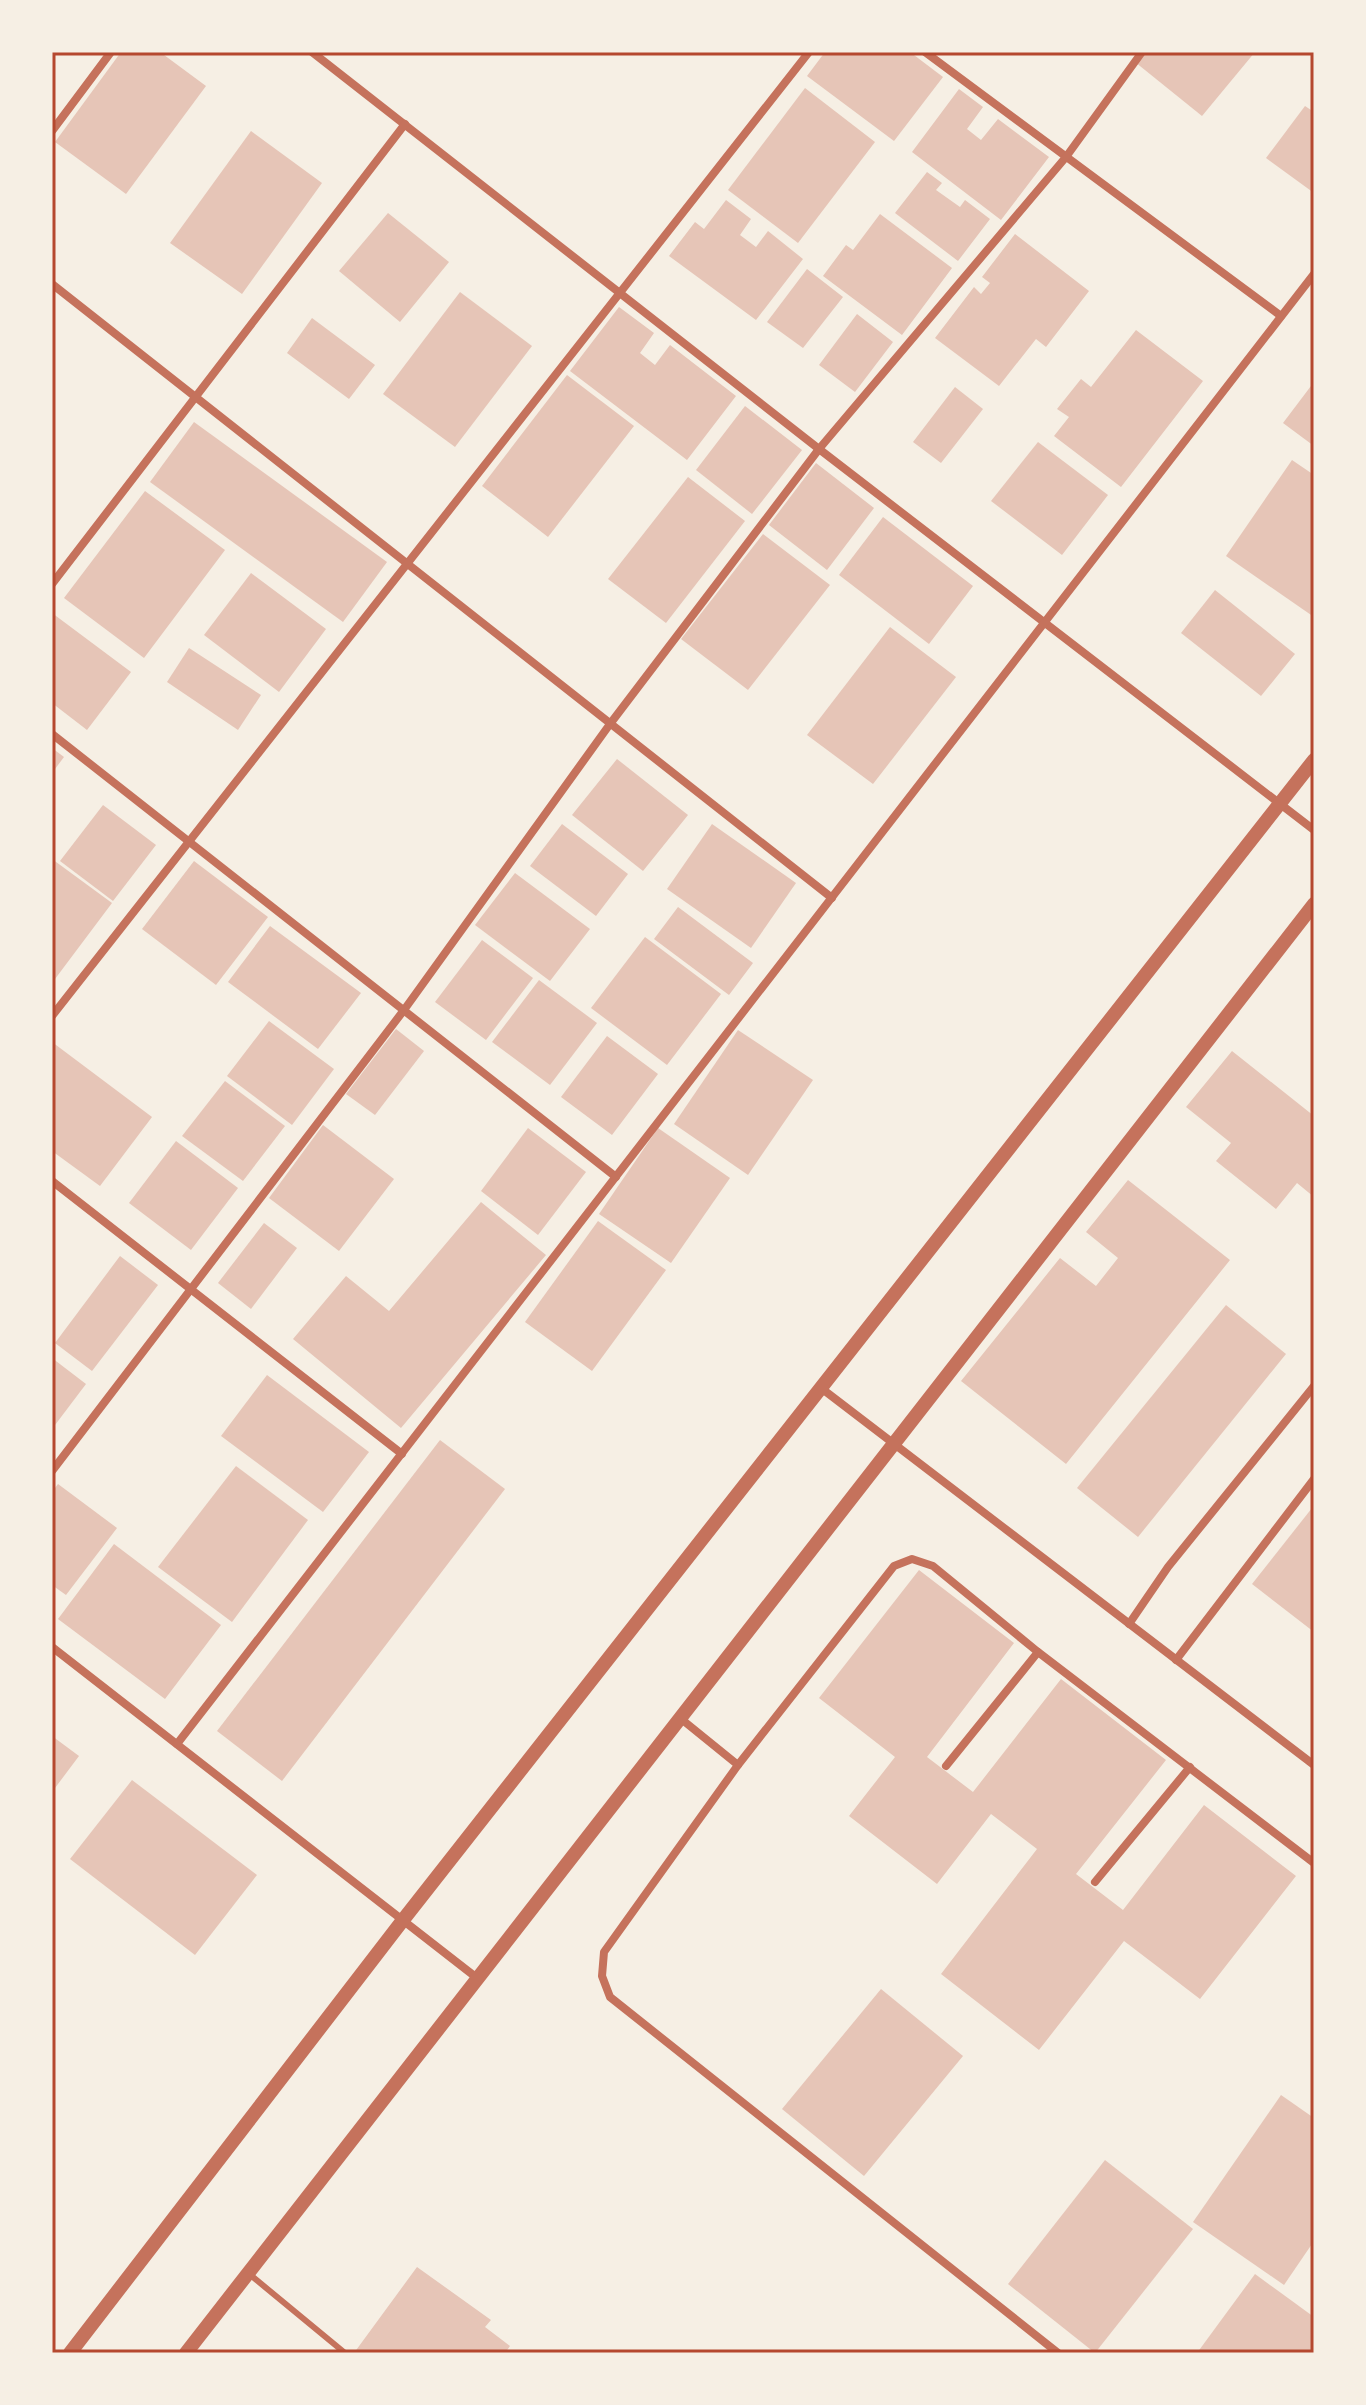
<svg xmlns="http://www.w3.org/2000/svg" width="1366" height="2405" font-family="'Source Sans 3',sans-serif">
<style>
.building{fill:#e6c5b7}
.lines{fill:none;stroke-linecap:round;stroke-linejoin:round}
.service{stroke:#c5725c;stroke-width:6}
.minor{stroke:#c5725c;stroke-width:8}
.tertiary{stroke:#c5725c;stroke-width:14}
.neatline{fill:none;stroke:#b5482f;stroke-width:3}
</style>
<rect width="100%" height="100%" fill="#f6efe4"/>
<!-- building -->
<g class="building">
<polygon points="121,52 160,52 206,86 126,194 55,142"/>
<polygon points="825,52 910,52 943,77 894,141 807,76"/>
<polygon points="1143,52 1255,52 1202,116 1135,62"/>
<polygon points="805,88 875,142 798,243 728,190"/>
<polygon points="959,89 983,107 967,129 981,140 998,119 1049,157 1001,220 912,152"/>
<polygon points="1305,106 1314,112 1314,193 1266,158"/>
<polygon points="251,131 322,183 242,294 170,243"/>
<polygon points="927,172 942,183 936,190 960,207 965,200 990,219 958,261 895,213"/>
<polygon points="726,200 751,219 740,235 756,247 768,231 803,259 756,320 669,256 695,222 704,229"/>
<polygon points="388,213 449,262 400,322 339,271"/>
<polygon points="880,214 952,268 902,335 823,276 846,245 853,250"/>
<polygon points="1015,234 1089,291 1046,347 1036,339 999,386 935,338 974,287 981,294 990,283 982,277"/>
<polygon points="807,269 843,297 803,348 767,322"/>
<polygon points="460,292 532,346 455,447 383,394"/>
<polygon points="619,307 654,333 640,353 655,365 670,345 736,396 687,460 570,371"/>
<polygon points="857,314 893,342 855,392 819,365"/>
<polygon points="312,318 375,365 349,399 287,353"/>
<polygon points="1136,330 1203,381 1121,487 1054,436 1069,417 1057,409 1081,379 1091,387"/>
<polygon points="567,375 634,426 548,537 482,486"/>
<polygon points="1314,382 1314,446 1283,423"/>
<polygon points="955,387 983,409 941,463 913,442"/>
<polygon points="745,406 802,450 752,514 696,470"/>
<polygon points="194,422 387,562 343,622 150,482"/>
<polygon points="1038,442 1108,495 1062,555 991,501"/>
<polygon points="1292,460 1314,475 1314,617 1226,556"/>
<polygon points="816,463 874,508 827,570 769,525"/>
<polygon points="688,477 745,521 666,623 608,579"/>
<polygon points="145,491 225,550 144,658 64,598"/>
<polygon points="883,517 973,586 929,644 839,575"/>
<polygon points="763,534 830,585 748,690 681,639"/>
<polygon points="251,573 326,629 279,692 204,635"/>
<polygon points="1215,590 1295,654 1261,696 1181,633"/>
<polygon points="52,613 131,672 87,730 52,703"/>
<polygon points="890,627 956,677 873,784 807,735"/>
<polygon points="189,648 261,695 238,730 167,682"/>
<polygon points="52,748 64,757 52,773"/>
<polygon points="617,759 688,815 643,871 572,815"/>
<polygon points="103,805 156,845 113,901 60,861"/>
<polygon points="562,824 628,874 596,916 530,866"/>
<polygon points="712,824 796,883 751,948 667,889"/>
<polygon points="52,859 112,903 52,983"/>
<polygon points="194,861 268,917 216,985 142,929"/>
<polygon points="515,873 590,929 550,981 475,925"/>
<polygon points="678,907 753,963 729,995 654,939"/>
<polygon points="270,926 361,993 318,1049 228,982"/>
<polygon points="645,937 721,994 667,1065 591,1008"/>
<polygon points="482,940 533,978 486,1040 435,1002"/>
<polygon points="539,980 597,1023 550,1085 492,1042"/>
<polygon points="269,1021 334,1069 292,1125 227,1076"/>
<polygon points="396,1029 424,1051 375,1115 346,1094"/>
<polygon points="738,1030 813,1080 748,1175 674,1124"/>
<polygon points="607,1036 658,1074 612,1135 561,1097"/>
<polygon points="52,1042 152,1117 100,1186 52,1151"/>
<polygon points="1232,1051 1314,1116 1314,1197 1297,1183 1276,1209 1216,1161 1231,1143 1186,1107"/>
<polygon points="225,1081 285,1126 243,1181 182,1136"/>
<polygon points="323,1125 394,1179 339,1251 269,1198"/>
<polygon points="528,1128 586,1172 538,1235 481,1191"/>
<polygon points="658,1128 730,1178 671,1263 599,1214"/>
<polygon points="176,1141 238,1188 191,1250 129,1203"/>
<polygon points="1128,1180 1230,1260 1066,1464 961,1381 1060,1258 1096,1286 1118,1258 1086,1232"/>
<polygon points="481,1202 546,1255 401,1428 293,1339 346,1276 389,1311"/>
<polygon points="598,1221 666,1270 592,1371 525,1322"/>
<polygon points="264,1223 297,1248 251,1309 218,1283"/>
<polygon points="120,1256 158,1285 92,1371 55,1343"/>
<polygon points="1226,1305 1286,1354 1138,1537 1077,1488"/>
<polygon points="52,1358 86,1384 52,1429"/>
<polygon points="267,1375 369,1452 323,1512 221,1436"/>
<polygon points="440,1440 505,1489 282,1781 217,1731"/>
<polygon points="236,1466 308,1520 232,1622 158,1567"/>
<polygon points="58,1484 117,1528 66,1595 52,1585 52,1492"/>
<polygon points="1312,1508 1314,1510 1314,1632 1252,1584"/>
<polygon points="114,1544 221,1625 165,1699 58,1619"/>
<polygon points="919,1570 1014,1643 927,1757 973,1792 1061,1679 1166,1760 1076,1874 1123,1910 1204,1805 1296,1876 1200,1999 1124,1941 1039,2050 941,1974 1037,1849 991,1814 937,1884 849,1816 895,1757 819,1698"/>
<polygon points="52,1736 79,1756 52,1792"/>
<polygon points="132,1780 257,1875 195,1955 70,1859"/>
<polygon points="881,1989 963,2056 864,2176 782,2109"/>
<polygon points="1281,2095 1314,2118 1314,2241 1284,2285 1193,2222"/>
<polygon points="1105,2160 1193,2229 1095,2353 1008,2284"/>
<polygon points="417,2267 491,2320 485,2327 510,2346 505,2353 354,2353"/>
<polygon points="1255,2274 1314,2317 1314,2353 1197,2353"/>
</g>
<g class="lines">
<!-- service -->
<polyline class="service" points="248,2273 345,2353"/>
<!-- minor -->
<g class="minor">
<polyline points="312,52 819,449 1314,830"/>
<polyline points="925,52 1281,316"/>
<polyline points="52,131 111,52"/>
<polyline points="52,284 832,898"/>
<polyline points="52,584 405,124"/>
<polyline points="52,734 616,1177"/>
<polyline points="52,1016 809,52"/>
<polyline points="52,1181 402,1454"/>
<polyline points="821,1388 1314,1765"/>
<polyline points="52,1471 404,1010 610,724 819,449 1066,157 1142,52"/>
<polyline points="1129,1624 1168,1567 1314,1386"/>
<polyline points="52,1647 477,1978"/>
<polyline points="1176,1660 1314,1479"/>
<polyline points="680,1718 738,1765 604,1952 602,1976 610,1997 1058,2353"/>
<polyline points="177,1744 1314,274"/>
<polyline points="738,1765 894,1566 912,1559 933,1566 1038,1652 1314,1863"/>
<polyline points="946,1766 1038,1652"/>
<polyline points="1095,1882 1190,1767"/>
</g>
<!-- tertiary -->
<g class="tertiary">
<polyline points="70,2353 403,1920 1314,760"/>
<polyline points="186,2353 1314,904"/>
</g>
</g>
<!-- border -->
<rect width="1366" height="2405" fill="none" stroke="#f6efe4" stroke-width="108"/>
<rect x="54" y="54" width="1258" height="2297" class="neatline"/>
</svg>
